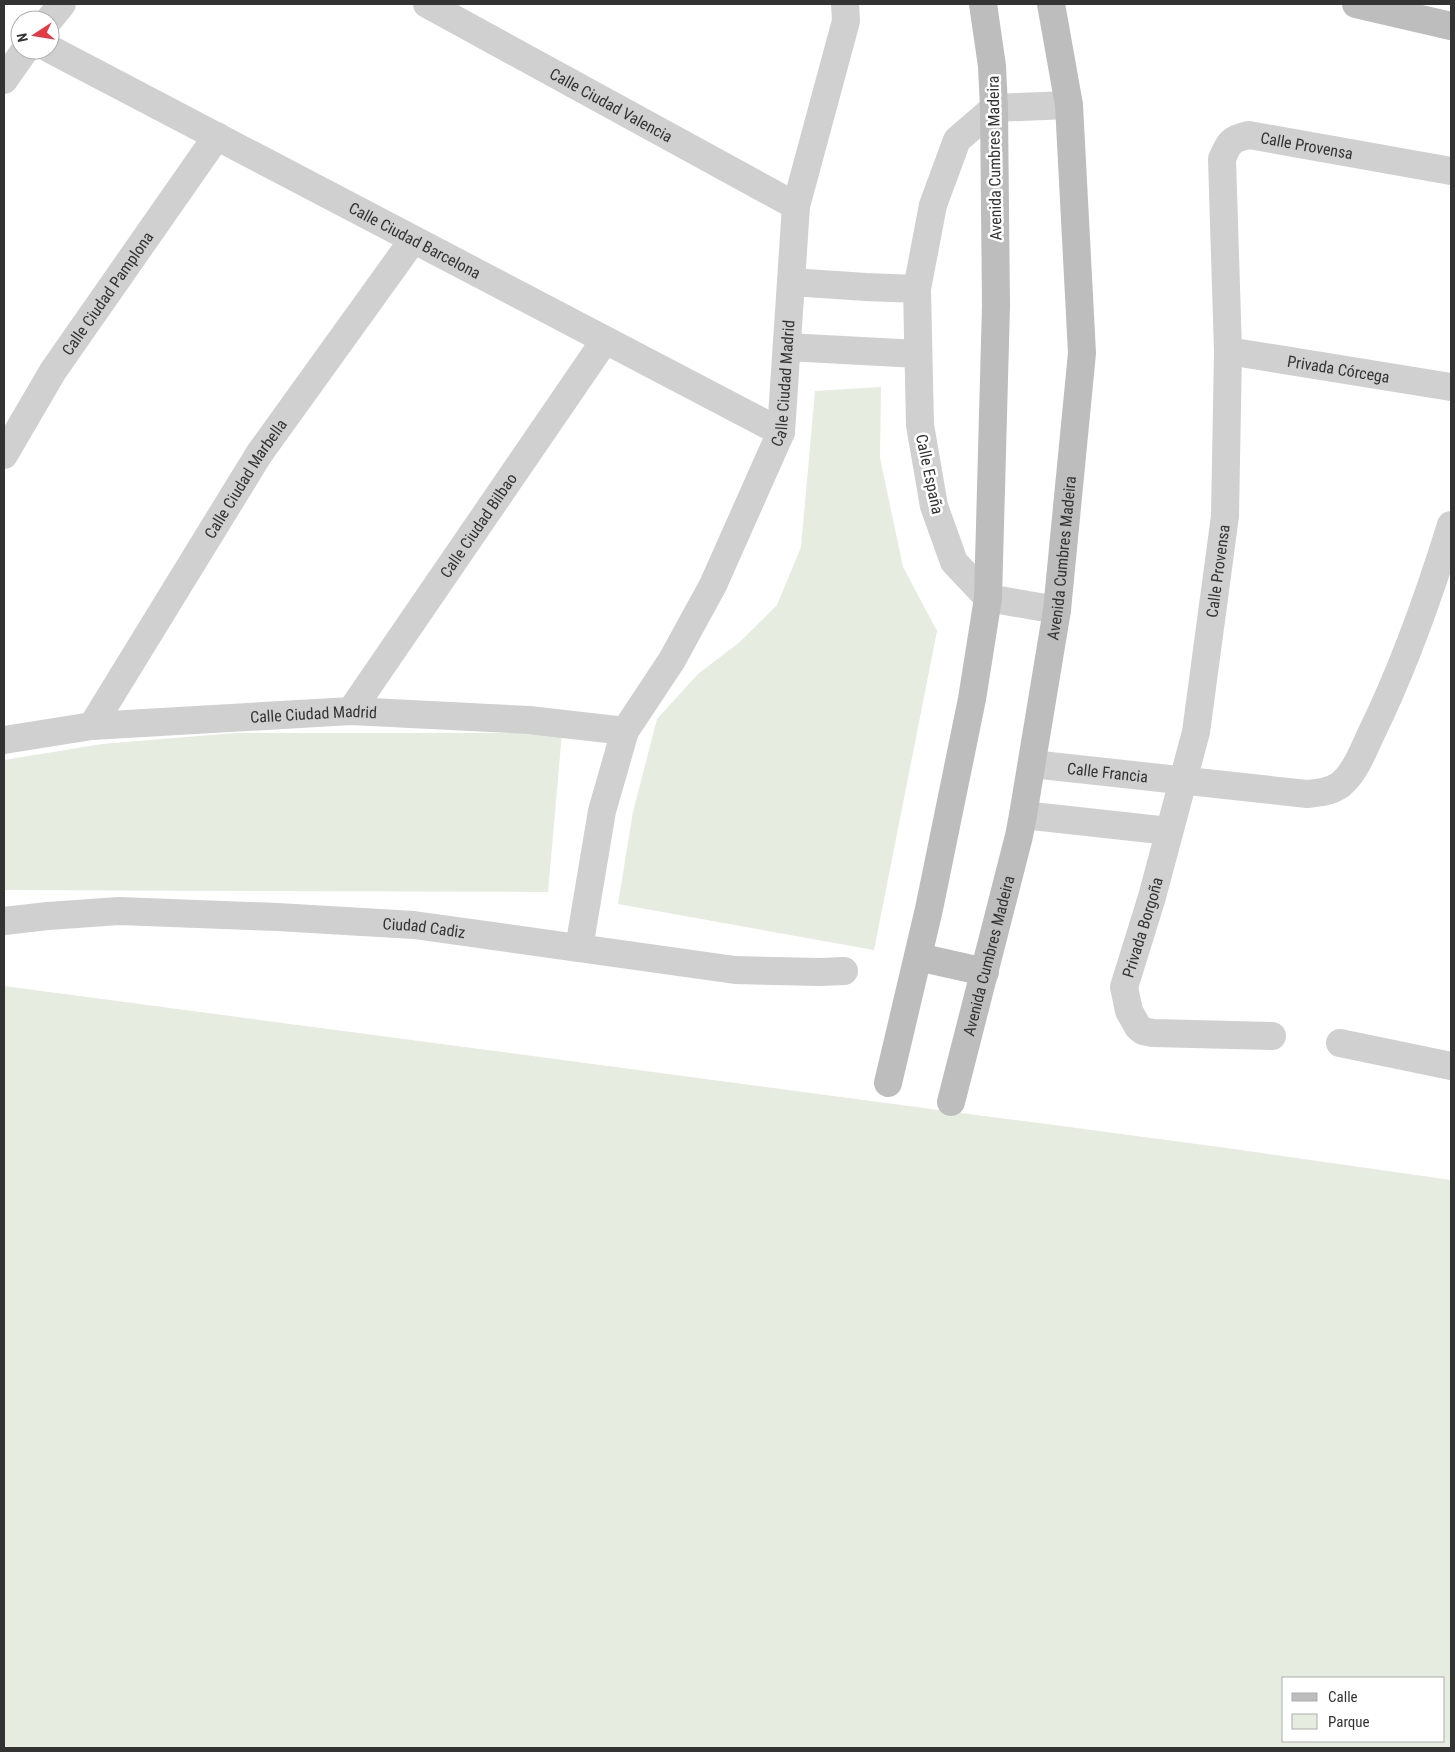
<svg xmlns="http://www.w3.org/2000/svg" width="1455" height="1752" font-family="'Roboto Condensed',sans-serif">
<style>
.green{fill:#e6ecdf;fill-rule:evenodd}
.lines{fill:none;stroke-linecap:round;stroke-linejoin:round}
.street{stroke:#d0d0d0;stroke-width:28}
.secondary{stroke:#bdbdbd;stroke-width:28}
.labels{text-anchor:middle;stroke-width:5;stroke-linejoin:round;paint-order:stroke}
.street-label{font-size:16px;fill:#333;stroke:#fff}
</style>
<rect width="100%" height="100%" fill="#fff"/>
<!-- green -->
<g class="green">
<polygon points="881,387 880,458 903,567 937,631 874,950 618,904 633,812 657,719 698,674 741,641 777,605 801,547 815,391"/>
<polygon points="235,733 562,733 548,892 4,890 4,760 102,744"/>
<path d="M4,986l1230,163 217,31v568h-1447zM1284,1678h160v63h-160z"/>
</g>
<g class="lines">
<!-- street -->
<g class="street">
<path id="s1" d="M427,4l369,202"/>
<polyline points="49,20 62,4"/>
<path id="s2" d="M50,49l731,383"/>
<polyline points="4,80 25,50"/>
<polyline points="791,282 866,287 917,289"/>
<polyline points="787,347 918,354"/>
<path id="s3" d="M1228,351l223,36"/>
<path id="s4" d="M4,455l49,-84 164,-235"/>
<polyline points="1057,610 988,598 954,562 934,506 920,425 917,289 933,205 957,140 994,108 1069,105"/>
<path id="s5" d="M351,711l254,-371"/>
<path id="s6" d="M92,726l167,-272 154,-214"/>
<path id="s7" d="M4,740l88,-14 259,-15 178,9 96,11"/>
<path id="s8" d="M1032,764l275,30c11,-1 23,-2 33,-9 15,-12 23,-34 31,-51 33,-67 58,-138 80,-209"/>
<polyline points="1023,815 1169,831"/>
<path id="s9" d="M4,921l44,-5 71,-5 158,6 137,8 321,45 85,2 24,-1"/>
<path id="s10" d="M579,948l23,-137 23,-80 47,-71 41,-75 68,-153 15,-226 50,-185 -1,-17"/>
<path id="s11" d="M1272,1036l-119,-3 -10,-2 -5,-4 -9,-16 -5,-24 28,-90 44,-165 29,-216 3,-165 -6,-192c7,-17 9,-20 27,-24l202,36"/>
<polyline points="1340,1043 1451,1066"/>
</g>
<!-- secondary -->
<g class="secondary">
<polyline points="1356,4 1451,26"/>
<polyline points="918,957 985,972"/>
<polyline points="888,1083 929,909 972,699 988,598 996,306 994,108 992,66 983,4"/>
<path id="s12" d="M951,1102l68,-266 4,-21 34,-205 25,-257 -13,-248 -18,-101"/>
</g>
</g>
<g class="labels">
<!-- street labels -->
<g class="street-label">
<text dy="6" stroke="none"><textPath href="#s1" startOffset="210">Calle Ciudad Valencia</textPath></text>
<text dy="6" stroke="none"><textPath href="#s11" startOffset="1116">Calle Provensa</textPath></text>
<text transform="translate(994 158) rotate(-91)" y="6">Avenida Cumbres Madeira</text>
<text dy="6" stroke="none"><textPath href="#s2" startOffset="412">Calle Ciudad Barcelona</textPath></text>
<text dy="6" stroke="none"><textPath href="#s4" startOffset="192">Calle Ciudad Pamplona</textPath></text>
<text dy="6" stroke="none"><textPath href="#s3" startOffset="112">Privada Córcega</textPath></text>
<text dy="6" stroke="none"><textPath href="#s10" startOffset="609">Calle Ciudad Madrid</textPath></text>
<text transform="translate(930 474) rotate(78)" y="6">Calle España</text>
<text dy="6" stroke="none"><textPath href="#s6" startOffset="291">Calle Ciudad Marbella</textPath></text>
<text dy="6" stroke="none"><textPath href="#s5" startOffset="225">Calle Ciudad Bilbao</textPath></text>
<text dy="6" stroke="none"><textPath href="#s12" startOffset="556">Avenida Cumbres Madeira</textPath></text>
<text dy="6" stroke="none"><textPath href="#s11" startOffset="606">Calle Provensa</textPath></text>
<text dy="6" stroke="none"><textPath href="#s7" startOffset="311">Calle Ciudad Madrid</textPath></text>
<text dy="6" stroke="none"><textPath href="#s8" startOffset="76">Calle Francia</textPath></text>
<text dy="6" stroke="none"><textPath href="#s11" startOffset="241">Privada Borgoña</textPath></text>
<text dy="6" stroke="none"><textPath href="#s9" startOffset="421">Ciudad Cadiz</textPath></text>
<text dy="6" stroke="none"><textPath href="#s12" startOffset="151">Avenida Cumbres Madeira</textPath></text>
</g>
</g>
<!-- border -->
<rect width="1455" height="1752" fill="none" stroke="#333333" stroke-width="10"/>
<!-- legend -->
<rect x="1282" y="1677" width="162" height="65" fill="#ffffff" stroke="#adadad"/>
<rect x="1292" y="1693" width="25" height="8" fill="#bdbdbd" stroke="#adadad"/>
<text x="1328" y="1702" font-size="15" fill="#333333">Calle</text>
<rect x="1292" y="1714" width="25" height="15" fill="#e6ecdf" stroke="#adadad"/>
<text x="1328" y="1727" font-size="15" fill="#333333">Parque</text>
<!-- north arrow -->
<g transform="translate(35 35) rotate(258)"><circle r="24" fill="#ffffff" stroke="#adadad"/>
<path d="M0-4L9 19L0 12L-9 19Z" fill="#e63946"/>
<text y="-8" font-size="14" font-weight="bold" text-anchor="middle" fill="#333333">N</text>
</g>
</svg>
